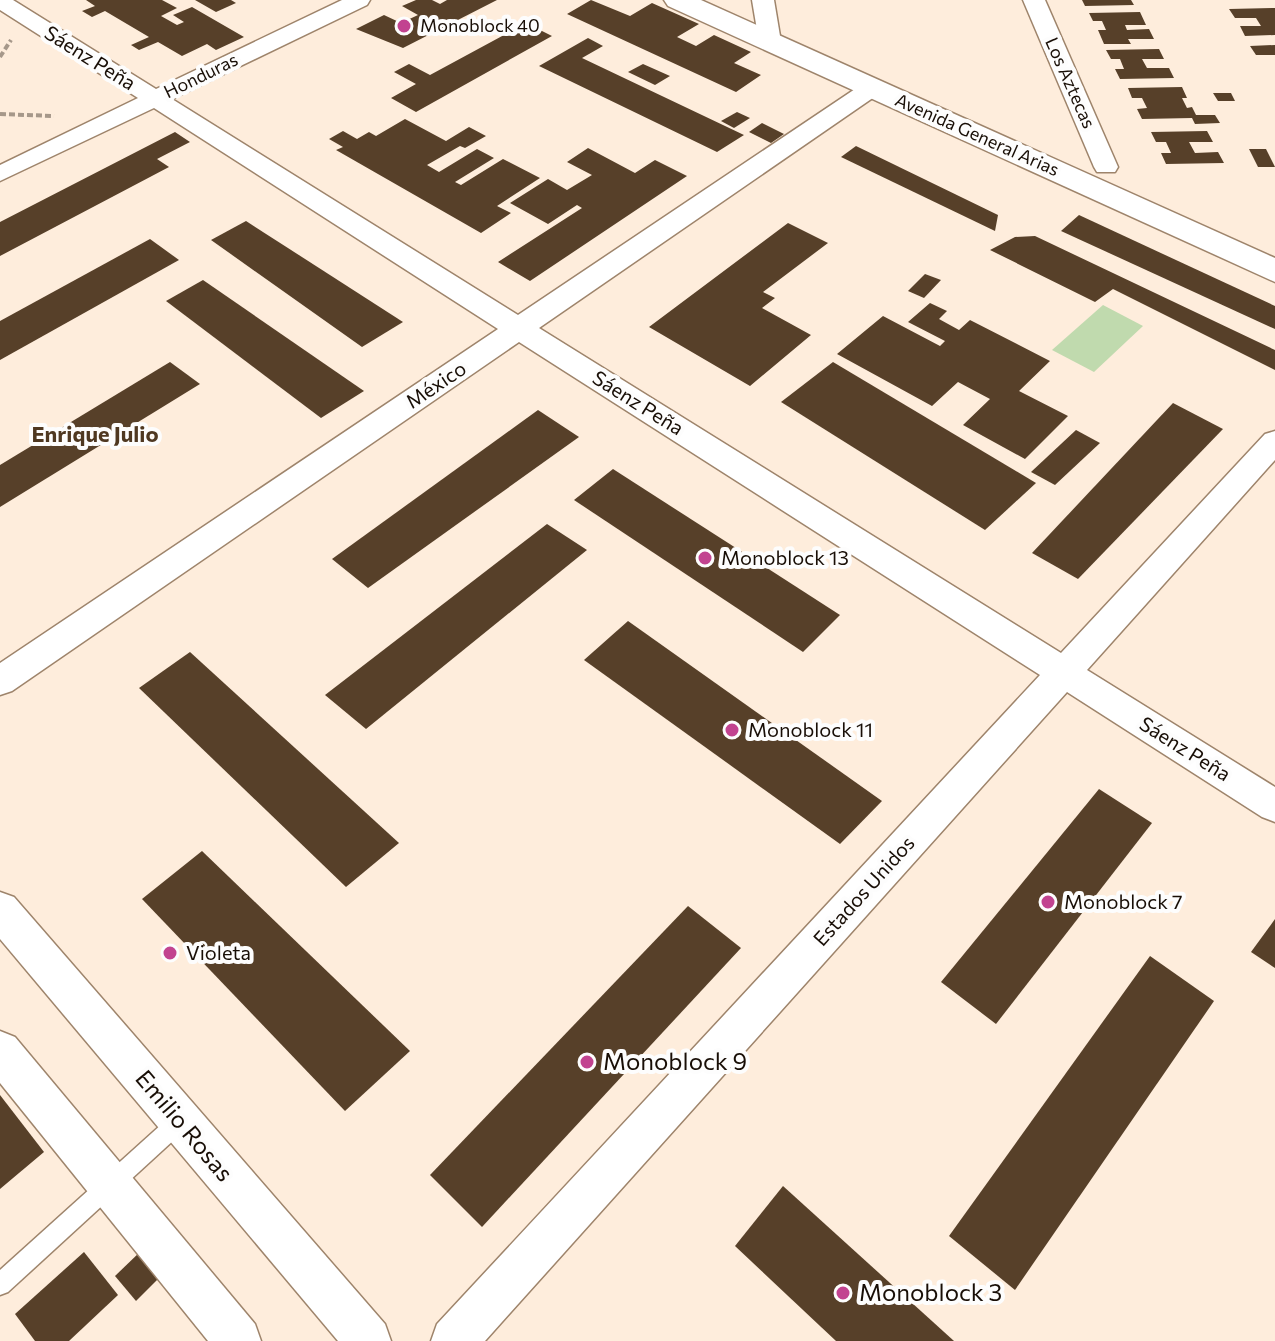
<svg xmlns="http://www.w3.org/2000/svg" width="1275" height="1341" font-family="Commissioner,sans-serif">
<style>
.green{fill:#c0daae}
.building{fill:#574029}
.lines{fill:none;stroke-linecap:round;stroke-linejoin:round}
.service-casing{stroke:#9e846b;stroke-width:3}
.minor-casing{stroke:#9e846b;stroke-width:3}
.secondary-casing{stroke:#9e846b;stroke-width:3}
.path{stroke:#a6988a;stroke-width:4;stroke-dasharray:6 3;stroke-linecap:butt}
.service{fill:#fff;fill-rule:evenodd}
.minor{fill:#fff;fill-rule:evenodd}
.secondary{fill:#fff;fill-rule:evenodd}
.poi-dot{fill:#c24390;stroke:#fdfdfd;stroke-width:3}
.labels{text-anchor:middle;stroke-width:8;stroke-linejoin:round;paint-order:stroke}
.far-poi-label{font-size:18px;fill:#180e06;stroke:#fdfdfd;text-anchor:start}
.far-street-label{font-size:18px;fill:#180e06;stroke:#fdfdfd}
.street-label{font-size:20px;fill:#180e06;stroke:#fdfdfd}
.poi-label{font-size:20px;fill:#180e06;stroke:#fdfdfd;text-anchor:start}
.neighbourhood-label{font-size:22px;font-weight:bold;fill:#4f3821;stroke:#fdfdfd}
.near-poi-label{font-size:24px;fill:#180e06;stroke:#fdfdfd;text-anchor:start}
.near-street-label{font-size:24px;fill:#180e06;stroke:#fdfdfd}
</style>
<rect width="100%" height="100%" fill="#feeddc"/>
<!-- green -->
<polygon class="green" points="1103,305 1143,326 1094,372 1052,350"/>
<!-- building -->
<g class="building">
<polygon points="86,0 162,0 177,8 161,16 177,25 184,22 173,15 192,7 244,37 216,50 207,44 182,56 158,42 139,50 131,45 149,37 105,11 92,17 82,11 95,6"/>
<polygon points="195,0 231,0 236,3 216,12"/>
<polygon points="416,0 432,0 440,4 447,0 497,0 403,48 356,29 384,15 401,23 418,15 402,6"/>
<polygon points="591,0 630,16 652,3 699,24 677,37 696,46 714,35 751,52 734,63 761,75 736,92 567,14"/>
<polygon points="1082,0 1131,0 1134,5 1085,6"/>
<polygon points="1275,8 1275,35 1245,36 1240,26 1261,26 1256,18 1235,18 1229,9"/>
<polygon points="1140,12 1146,25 1125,25 1127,30 1149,29 1154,39 1128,39 1131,44 1104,44 1098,30 1106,30 1102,21 1093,21 1089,13"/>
<polygon points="526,23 552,36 416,112 391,98 416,84 394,72 409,64 430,75"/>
<polygon points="588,38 603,46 582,58 744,135 717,152 539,66"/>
<polygon points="1275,45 1275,55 1256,55 1250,46"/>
<polygon points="1159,49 1164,59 1142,59 1147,68 1169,68 1174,78 1120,79 1115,69 1124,69 1120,59 1111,59 1106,50"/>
<polygon points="643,64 670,76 655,85 628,72"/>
<polygon points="1182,87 1187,98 1182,98 1187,108 1192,107 1196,115 1215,115 1220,123 1195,124 1192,118 1142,119 1137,109 1147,108 1142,98 1132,98 1128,88"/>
<polygon points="1213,93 1231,93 1235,101 1218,101"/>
<polygon points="737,112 750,118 734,128 721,121"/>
<polygon points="405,119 446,141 469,127 486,136 465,148 460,146 427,165 439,172 477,149 494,158 455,182 461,185 503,159 540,178 497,206 511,213 481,233 336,150 343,147 329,139 343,131 357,139 369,132 376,136"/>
<polygon points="762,123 784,134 771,143 749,132"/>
<polygon points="1207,131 1213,142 1189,142 1195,153 1218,152 1224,163 1166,164 1161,153 1171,153 1166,142 1156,142 1151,132"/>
<polygon points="175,132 190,142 157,159 169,167 0,256 0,222"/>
<polygon points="856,146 998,215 995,231 841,157"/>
<polygon points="588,148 635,173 655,160 687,176 530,281 498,262 582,208 577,205 548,224 510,203 548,179 567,190 592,175 567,162"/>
<polygon points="1249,149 1266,149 1275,167 1258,167"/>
<polygon points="1079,215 1275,306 1275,329 1061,231"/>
<polygon points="246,221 403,322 362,347 211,240"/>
<polygon points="788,223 828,243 763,292 775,298 762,308 811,335 750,386 649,327"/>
<polygon points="1035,236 1275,350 1275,370 1113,289 1095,302 990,250 1015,237"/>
<polygon points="150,239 179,260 0,360 0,321"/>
<polygon points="925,274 941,280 924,298 908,291"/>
<polygon points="203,280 364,391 321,418 166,301"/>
<polygon points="930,303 947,311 939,319 959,330 970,320 1050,361 1019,391 1068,416 1025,459 963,425 990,399 958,382 932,406 837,354 883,316 940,346 945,341 908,322"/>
<polygon points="170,362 200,384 0,507 0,465"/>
<polygon points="833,362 1036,483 985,530 781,402"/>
<polygon points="1173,403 1223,429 1078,579 1032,553"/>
<polygon points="538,410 579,437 368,588 332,559"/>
<polygon points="1076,430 1100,443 1055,485 1031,472"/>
<polygon points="613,469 840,615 803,652 574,500"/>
<polygon points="547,524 587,550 366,729 325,695"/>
<polygon points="628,621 882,801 840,844 584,660"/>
<polygon points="190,652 399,843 346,887 139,688"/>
<polygon points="1099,789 1152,823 996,1024 941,982"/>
<polygon points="202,851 410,1051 345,1111 142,899"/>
<polygon points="688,906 741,948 482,1227 430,1175"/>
<polygon points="1275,919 1275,968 1251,952"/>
<polygon points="1150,956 1214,1001 1015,1290 949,1236"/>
<polygon points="0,1095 44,1152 0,1189"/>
<polygon points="783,1186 954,1341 836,1341 735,1246"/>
<polygon points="142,1250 163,1274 136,1301 115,1276"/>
<polygon points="84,1252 118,1295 69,1341 35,1341 15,1314"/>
</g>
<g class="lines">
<defs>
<polygon id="service" points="180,1111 187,1114 190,1121 187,1128 8,1292 0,1295 0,1270 173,1114"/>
<g id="minor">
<polygon points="0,0 13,0 156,89 342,0 370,0 367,5 172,99 518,315 864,83 880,83 883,88 880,93 539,328 1061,653 1265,434 1275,431 1275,460 1087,670 1275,787 1275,822 1262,817 1067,692 485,1341 431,1341 437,1324 1040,675 519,342 12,691 0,695 0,663 498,329 154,108 0,181 0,165 138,98 0,10"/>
<polygon points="752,0 774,0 781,42 778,47 762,47 759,42"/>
<polygon points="1023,0 1045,0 1118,167 1115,172 1097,172 1094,167"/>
<polygon points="0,892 14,897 385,1324 391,1341 338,1341 0,939"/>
<polygon points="0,1031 15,1037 255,1324 261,1341 208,1341 0,1083"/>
</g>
<polygon id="secondary" points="664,0 701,0 1275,258 1275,282 668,6"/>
</defs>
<!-- service casing -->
<use href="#service" class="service-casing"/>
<!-- minor casing -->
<use href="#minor" class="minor-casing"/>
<!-- secondary casing -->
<use href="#secondary" class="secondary-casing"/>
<!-- path -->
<g class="path">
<polyline points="0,57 11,40"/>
<polyline points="0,114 54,116"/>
</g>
<!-- service -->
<use href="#service" class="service"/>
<!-- minor -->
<use href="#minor" class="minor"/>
<!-- secondary -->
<use href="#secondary" class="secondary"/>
</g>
<!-- markers -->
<g class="poi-dot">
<circle cx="404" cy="26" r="8"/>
<circle cx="705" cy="558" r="8"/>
<circle cx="732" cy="730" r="8"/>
<circle cx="1048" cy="902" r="8"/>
<circle cx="170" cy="953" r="8"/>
<circle cx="587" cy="1062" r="8"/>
<circle cx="843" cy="1293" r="8"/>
</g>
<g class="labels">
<!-- far-poi labels -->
<g class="far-poi-label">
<text x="420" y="32">Monoblock 40</text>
</g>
<!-- far-street labels -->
<g class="far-street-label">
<text transform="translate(201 76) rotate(-26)" y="6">Honduras</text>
<text transform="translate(1070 83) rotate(66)" y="6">Los Aztecas</text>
<text transform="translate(977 135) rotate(24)" y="6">Avenida General Arias</text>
</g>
<!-- street labels -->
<g class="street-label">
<text transform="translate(90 58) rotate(32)" y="7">Sáenz Peña</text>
<text transform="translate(436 385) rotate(-34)" y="7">México</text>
<text transform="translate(638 403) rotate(32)" y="7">Sáenz Peña</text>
<text transform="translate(1185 749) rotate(32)" y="7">Sáenz Peña</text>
<text transform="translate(864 891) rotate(-48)" y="7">Estados Unidos</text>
</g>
<!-- poi labels -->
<g class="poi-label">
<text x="721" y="565">Monoblock 13</text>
<text x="748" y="737">Monoblock 11</text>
<text x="1064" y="909">Monoblock 7</text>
<text x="186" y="960">Violeta</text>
</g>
<!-- neighbourhood labels -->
<g class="neighbourhood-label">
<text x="95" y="442">Enrique Julio</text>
</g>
<!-- near-poi labels -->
<g class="near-poi-label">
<text x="603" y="1070">Monoblock 9</text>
<text x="859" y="1301">Monoblock 3</text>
</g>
<!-- near-street labels -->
<g class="near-street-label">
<text transform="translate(184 1126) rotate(50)" y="8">Emilio Rosas</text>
</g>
</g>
</svg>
